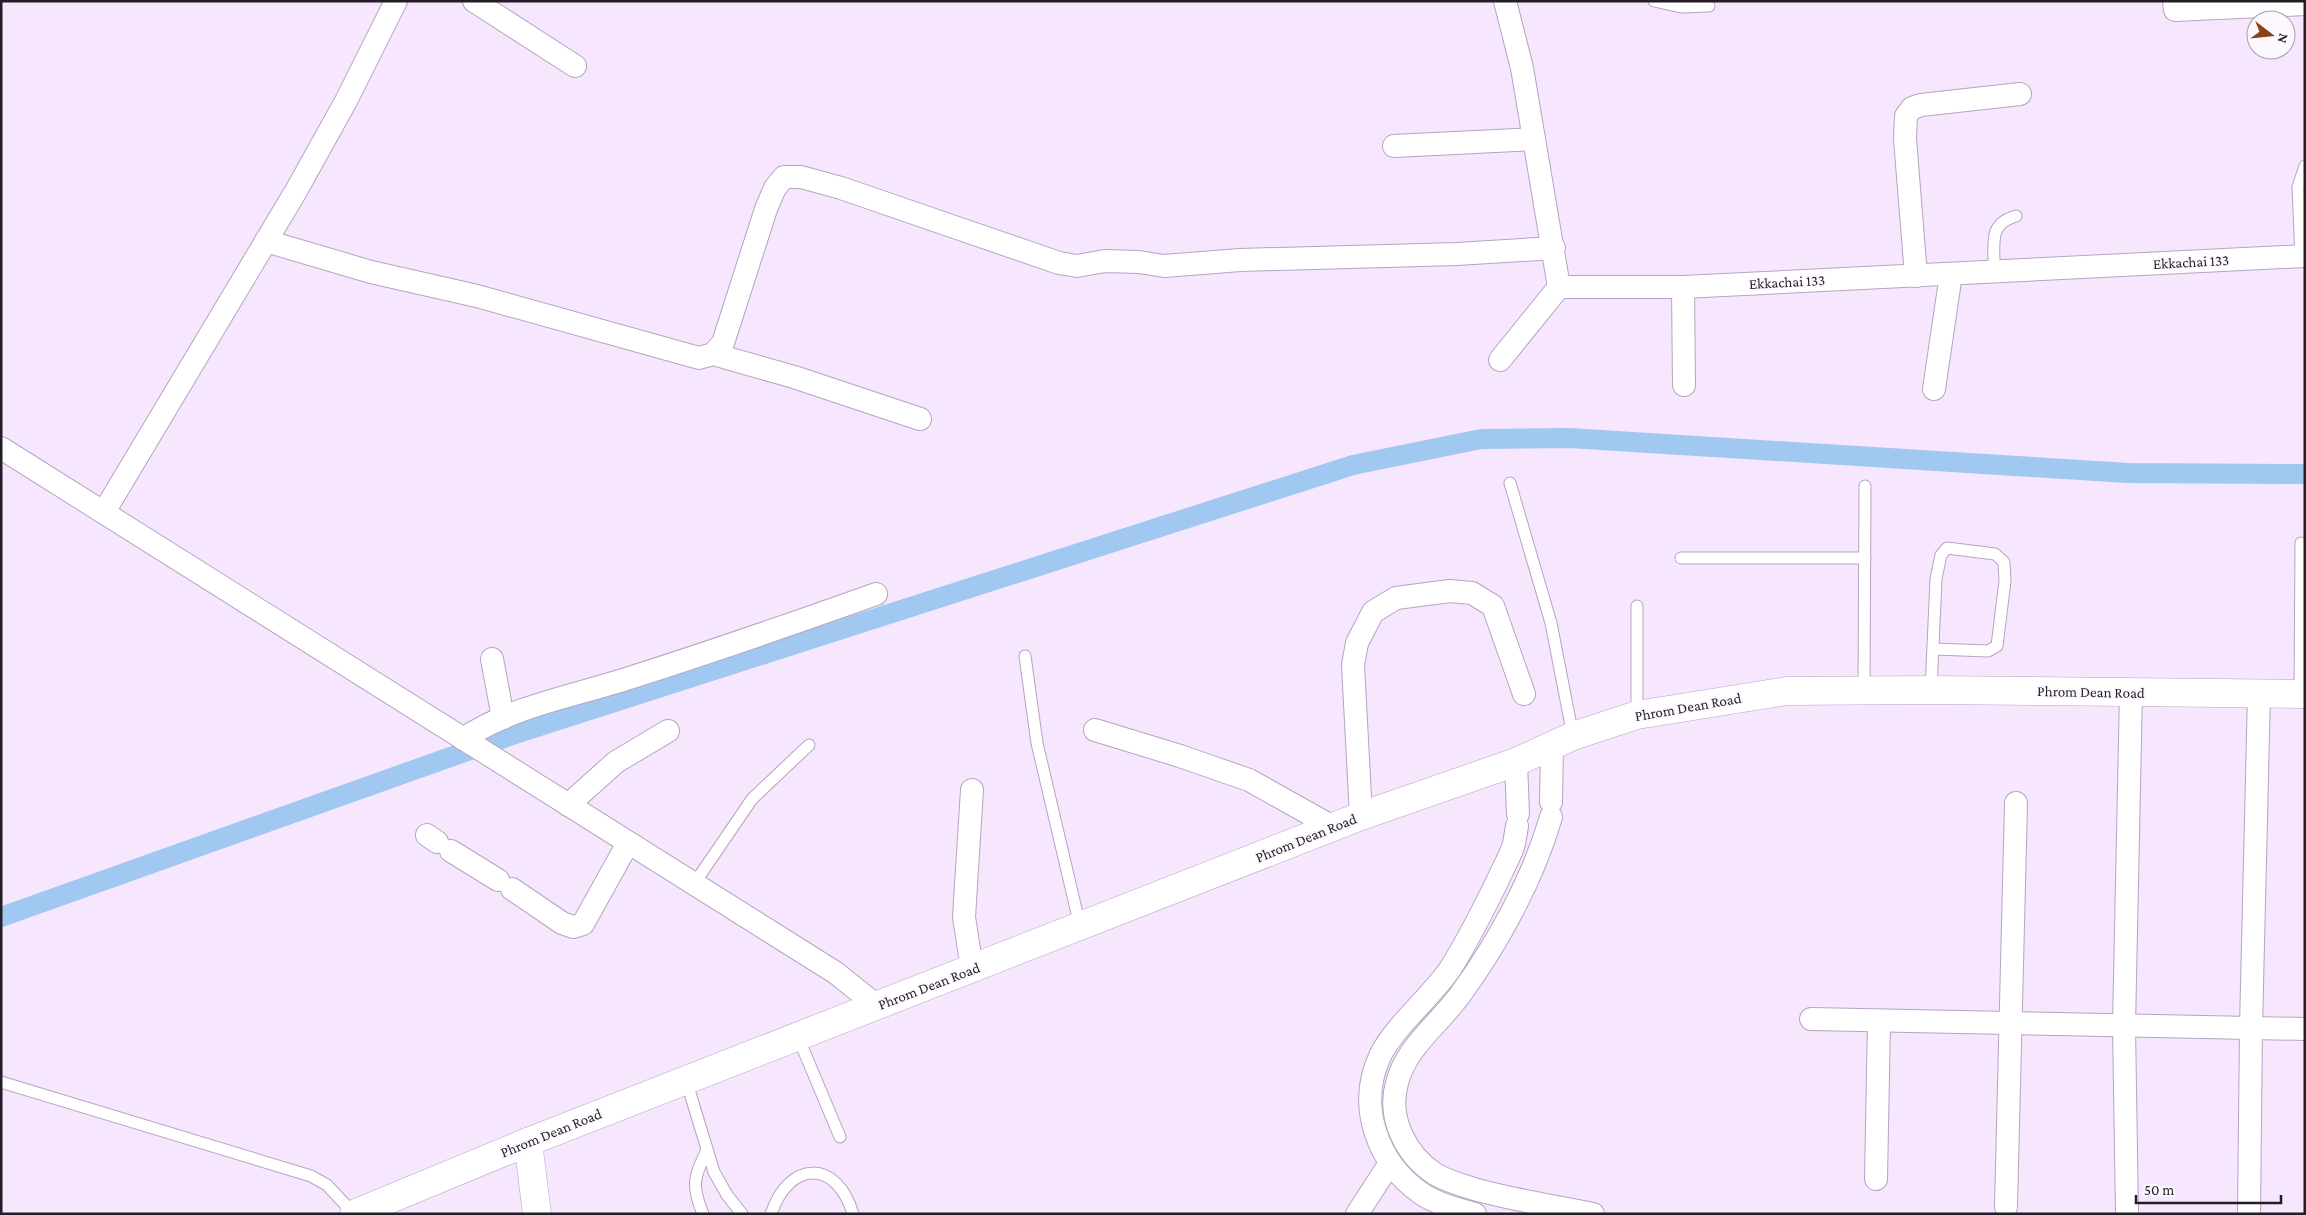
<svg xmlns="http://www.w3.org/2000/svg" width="2306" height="1215" font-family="'Crimson Pro',serif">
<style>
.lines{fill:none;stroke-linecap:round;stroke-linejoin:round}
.canal{stroke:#a0c8f1;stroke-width:20}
.service-casing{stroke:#b7a4c0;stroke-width:13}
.minor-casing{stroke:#b7a4c0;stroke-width:24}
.tertiary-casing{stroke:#b7a4c0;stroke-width:29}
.secondary-casing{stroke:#b7a4c0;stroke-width:29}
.service{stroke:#fff;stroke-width:11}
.minor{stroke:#fff;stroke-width:22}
.tertiary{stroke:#fff;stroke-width:28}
.secondary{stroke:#fff;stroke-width:28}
.labels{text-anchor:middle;stroke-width:4;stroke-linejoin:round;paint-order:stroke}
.street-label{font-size:15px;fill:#241d27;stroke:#fcf8fe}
</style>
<rect width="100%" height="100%" fill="#f6e6fe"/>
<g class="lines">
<!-- canal -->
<polyline class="canal" points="1,917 515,734 1353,465 1481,439 1569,438 2128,473 2305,474"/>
<defs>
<g id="service">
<polyline points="1654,1 1681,7 1709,6"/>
<polyline points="2301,256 2298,187 2305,166"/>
<path d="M1994,270c1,-25 -7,-46 22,-54"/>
<polyline points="1510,483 1551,623 1573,736"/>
<polyline points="1681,558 1865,558"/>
<polyline points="1025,656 1037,743 1080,926"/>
<polyline points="1931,690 1936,579 1941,555 1947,548 1995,554 2004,562 2005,581 1997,646 1988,651 1934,649"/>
<polyline points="1864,691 1865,486"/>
<polyline points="2300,694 2301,543"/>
<polyline points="1637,715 1637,606"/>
<polyline points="694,884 752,799 809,745"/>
<polyline points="798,1037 840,1137"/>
<polyline points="686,1080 714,1172 727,1195 742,1214"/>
<polyline points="1,1082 311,1176 327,1185 354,1214"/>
<path d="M703,1214c-12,-29 -9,-37 4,-64"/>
<path d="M771,1214c18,-54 66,-55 82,0"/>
</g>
<g id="minor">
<polyline points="474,1 575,66"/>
<polyline points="1505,1 1522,68 1559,287"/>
<polyline points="2174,1 2175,10 2305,4"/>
<polyline points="1394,146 1534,139"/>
<polyline points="266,241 371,272 477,296 699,358 713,354 723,343 766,209 775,188 784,177 801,177 841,188 1059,263 1077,266 1105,261 1139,262 1164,266 1240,260 1457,254 1554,248"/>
<polyline points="1916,276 1905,139 1906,116 1912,108 1921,105 2020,94"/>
<polyline points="1559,287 1683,287 2305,256"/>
<polyline points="1683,287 1684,385"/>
<polyline points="713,354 794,377 920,419"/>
<polyline points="1500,360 1559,287"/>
<polyline points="1934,389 1951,274"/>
<polyline points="1,448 836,973 877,1006"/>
<polyline points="104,512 296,191 346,101 396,1"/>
<polyline points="492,659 503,718"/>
<polyline points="1095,730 1180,756 1249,780 1333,827"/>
<path d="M463,739c48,-32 106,-42 160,-59 85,-27 169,-56 253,-86"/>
<polyline points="1516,762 1518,814"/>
<polyline points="972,790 964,917 972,969"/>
<polyline points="1551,802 1552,745"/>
<polyline points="568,805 616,762 668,731"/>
<polyline points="1361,816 1353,665 1357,643 1373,612 1396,598 1450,591 1472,593 1493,606 1524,694"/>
<path d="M1551,817c-18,62 -53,126 -91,178 -21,29 -54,52 -63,88 -10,35 9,72 38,91 12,7 26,11 39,15 39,11 79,17 119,25"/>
<polyline points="427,835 437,842"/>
<polyline points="451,851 498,880"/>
<polyline points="512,889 562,923 573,927 583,924 628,843"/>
<polyline points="1811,1019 2305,1029"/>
<polyline points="1876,1179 1879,1021"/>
<polyline points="2006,1207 2016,803"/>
<polyline points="1357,1214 1390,1163"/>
<path d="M1475,1214c-18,-5 -38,-10 -53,-20 -45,-31 -66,-89 -41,-140 15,-29 49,-56 69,-85 18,-28 32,-57 47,-87 5,-12 13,-25 17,-38 1,-6 2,-12 3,-18"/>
<polyline points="2127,1214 2124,1026 2131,692"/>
<polyline points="2249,1214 2251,1028 2259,693"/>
</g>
<polyline id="tertiary" points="528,1142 537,1214"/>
<polyline id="secondary" points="354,1214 528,1142 1361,816 1516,762 1573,736 1637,715 1787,691 1931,690 2305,694"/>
</defs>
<!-- service casing -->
<use href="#service" class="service-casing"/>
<!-- minor casing -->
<use href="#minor" class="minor-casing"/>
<!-- tertiary casing -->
<use href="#tertiary" class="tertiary-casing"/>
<!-- secondary casing -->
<use href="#secondary" class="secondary-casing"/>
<!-- service -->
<use href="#service" class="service"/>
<!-- minor -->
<use href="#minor" class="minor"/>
<!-- tertiary -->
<use href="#tertiary" class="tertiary"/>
<!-- secondary -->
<use href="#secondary" class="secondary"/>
</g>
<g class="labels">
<!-- street labels -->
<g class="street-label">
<text transform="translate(2191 262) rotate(-3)" y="5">Ekkachai 133</text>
<text transform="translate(1787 282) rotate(-3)" y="5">Ekkachai 133</text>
<text transform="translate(2091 692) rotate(1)" y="5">Phrom Dean Road</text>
<text transform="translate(1688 707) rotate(-10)" y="5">Phrom Dean Road</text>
<text transform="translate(1306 838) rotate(-22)" y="5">Phrom Dean Road</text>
<text transform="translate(929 986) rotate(-21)" y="5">Phrom Dean Road</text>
<text transform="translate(551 1133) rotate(-22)" y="5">Phrom Dean Road</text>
</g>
</g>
<!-- border -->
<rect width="2306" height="1215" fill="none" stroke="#241d27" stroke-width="5"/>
<!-- north arrow -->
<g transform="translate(2271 35) rotate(106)"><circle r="24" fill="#fcf8fe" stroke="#a6a0a8"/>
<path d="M0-4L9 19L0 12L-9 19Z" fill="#884318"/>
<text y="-8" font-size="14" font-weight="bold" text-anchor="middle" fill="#241d27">N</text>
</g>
<!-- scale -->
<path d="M2136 1195v8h145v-8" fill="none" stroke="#241d27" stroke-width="2.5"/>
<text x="2144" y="1195" font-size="15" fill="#241d27" stroke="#fcf8fe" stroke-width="4" paint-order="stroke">50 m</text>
</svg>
